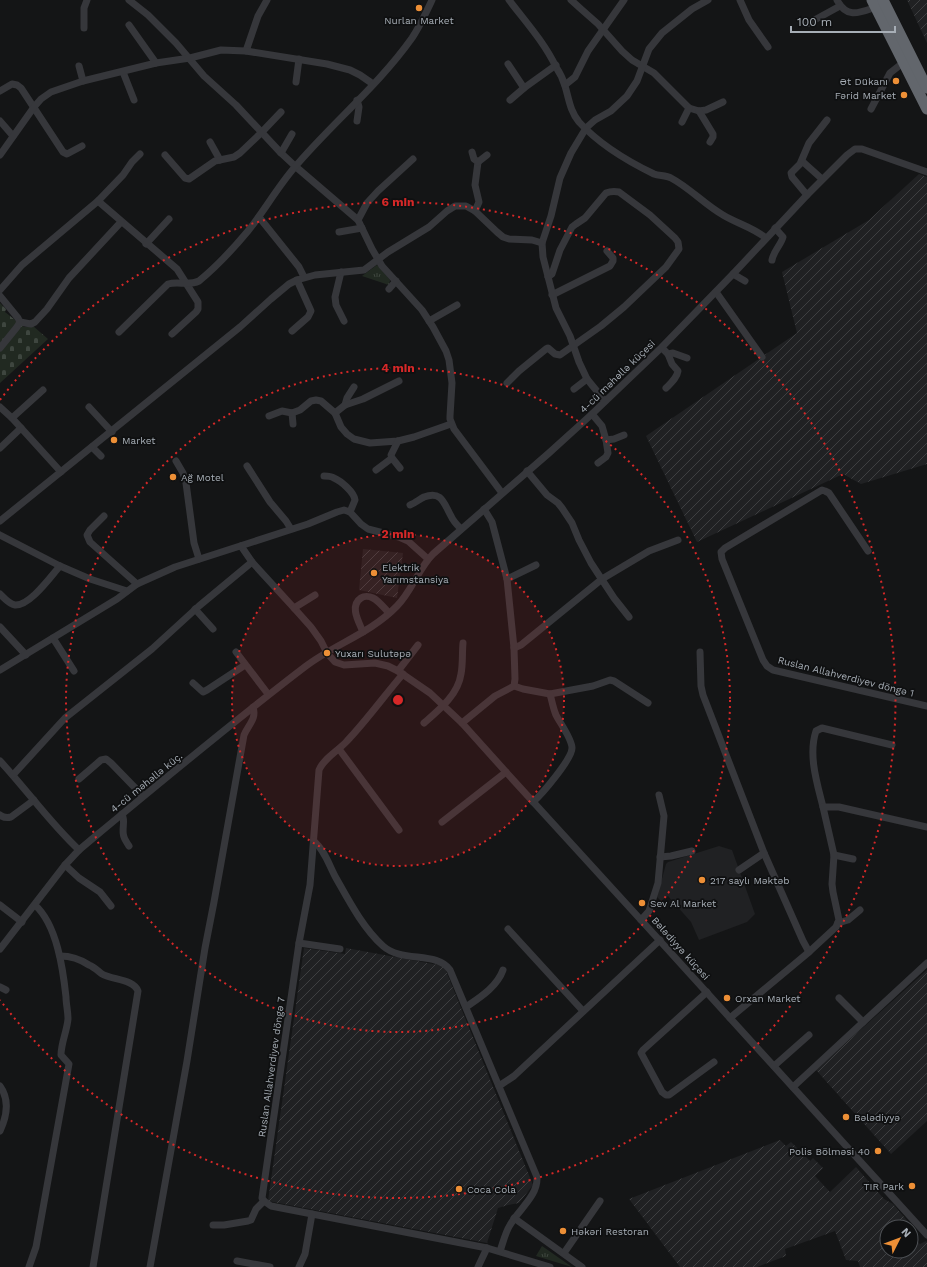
<svg xmlns="http://www.w3.org/2000/svg" width="927" height="1267" font-family="'Work Sans',sans-serif">
<style>
.built{fill:#202123}
.industrial{fill:url(#industrial-furrows)}
.grass{fill:url(#grass-tufts)}
.cemetery{fill:url(#cemetery-stones)}
.lines{fill:none;stroke-linecap:round;stroke-linejoin:round}
.minor{stroke:#36373b;stroke-width:7}
.highway{stroke:#62666c;stroke-width:11}
.ring{fill:none;stroke:#d62828;stroke-width:2;stroke-dasharray:2 4}
.poi-dot{fill:#ed8f36;stroke:#0f1011;stroke-width:1.5}
.labels{text-anchor:middle;stroke-width:3.5;stroke-linejoin:round;paint-order:stroke}
.poi-label{font-size:10px;fill:#a7aeb6;stroke:#0f1011;text-anchor:start}
.street-label{font-size:10px;fill:#a7aeb6;stroke:#0f1011}
.centre{fill:#d62828;stroke:#0f1011;stroke-width:2}
.ring-label{font-size:12px;text-anchor:middle;font-weight:bold;fill:#d62828;stroke:#0f1011;stroke-width:3.5;stroke-linejoin:round;paint-order:stroke}
</style>
<defs>
<pattern id="industrial-furrows" width="10" height="10" patternUnits="userSpaceOnUse"><rect width="10" height="10" fill="#202123"/><path d="M-1 1l2-2M0 10L10 0M9 11l2-2" fill="none" stroke="#3e3f41"/></pattern>
<pattern id="grass-tufts" width="24" height="20" patternUnits="userSpaceOnUse"><rect width="24" height="20" fill="#212921"/><path d="M3 7l-1-3M5 7V3M7 7l1-3M15 17l-1-3M17 17v-4M19 17l1-3" fill="none" stroke="#3e463f"/></pattern>
<pattern id="cemetery-stones" width="16" height="16" patternUnits="userSpaceOnUse"><rect width="16" height="16" fill="#212921"/><path d="M2 7V4a2 2 0 0 1 4 0v3zM10 15v-3a2 2 0 0 1 4 0v3z" fill="#3e463f"/></pattern>
</defs>
<rect width="100%" height="100%" fill="#141516"/>
<!-- built -->
<polygon class="built" points="719,846 732,850 755,914 747,922 699,940 691,922 668,896 661,901 657,897 666,864 668,862"/>
<!-- industrial -->
<g class="industrial">
<polygon points="907,0 927,0 927,43"/>
<polygon points="919,174 927,177 927,464 861,484 843,474 697,542 646,436 797,333 782,272 869,220"/>
<polygon points="363,549 403,553 397,598 359,590"/>
<polygon points="304,948 345,954 346,948 444,966 533,1185 519,1203 508,1205 498,1208 487,1243 268,1201"/>
<polygon points="927,970 927,1121 891,1154 816,1070"/>
<polygon points="780,1140 786,1146 791,1142 810,1161 813,1158 823,1168 815,1176 830,1192 856,1167 884,1199 893,1204 915,1230 911,1234 911,1227 887,1227 887,1251 911,1251 911,1235 920,1244 926,1241 927,1242 927,1267 860,1267 858,1261 846,1260 835,1231 785,1249 786,1256 757,1267 680,1267 629,1199"/>
</g>
<!-- grass -->
<g class="grass">
<polygon points="377,265 390,280 389,285 362,276"/>
<polygon points="542,1246 572,1267 536,1256"/>
</g>
<!-- cemetery -->
<polygon class="cemetery" points="0,303 6,309 5,312 24,327 33,326 48,339 0,383"/>
<g class="lines">
<!-- minor -->
<g class="minor">
<polyline points="129,0 148,15 176,43 204,76 236,105 281,153 295,166 358,220 372,249 382,266 422,310 433,327 446,351 449,360 452,383 450,416 450,419 454,429 502,493"/>
<path d="M509,0c16,21 35,42 47,67 4,6 7,12 9,19 4,13 5,25 14,36 20,22 48,39 75,52 5,2 12,1 17,4 19,10 34,27 52,37 15,9 29,12 43,23"/>
<polyline points="571,0 581,9 598,24 622,51 632,60 654,73 689,108 699,111 706,110 723,102"/>
<polyline points="740,0 749,20 768,47"/>
<path d="M837,0c10,19 22,13 39,7"/>
<polyline points="809,23 840,6"/>
<polyline points="129,25 156,63"/>
<polyline points="84,28 84,8 87,0"/>
<polyline points="246,51 258,16 267,0"/>
<polyline points="508,64 524,88"/>
<polyline points="79,66 83,81"/>
<polyline points="123,72 134,100"/>
<polyline points="296,82 299,59"/>
<polyline points="565,85 575,77 588,51 624,0"/>
<polyline points="0,91 12,84 17,85 21,88 63,152 67,154 82,146"/>
<polyline points="510,100 524,88 556,65"/>
<polyline points="871,109 890,73 904,62"/>
<polyline points="699,111 713,134 713,137 710,142"/>
<polyline points="0,121 13,136"/>
<polyline points="357,121 359,107 357,100"/>
<polyline points="682,122 689,108"/>
<polyline points="210,142 220,160"/>
<polyline points="472,152 474,159 478,162 475,185 479,202 475,211"/>
<polyline points="281,153 292,134"/>
<polyline points="0,155 34,107 41,99 51,92 83,81 156,63 190,58 221,50 246,51 327,64 350,70 360,75 373,84"/>
<polyline points="165,155 185,178 189,179 215,161 234,157 240,153 261,133 281,112"/>
<polyline points="802,161 822,179"/>
<polyline points="478,162 487,155"/>
<polyline points="807,195 792,177 791,173 800,164 809,143 827,120"/>
<polyline points="98,201 177,269 198,302 198,309 196,312 172,334"/>
<polyline points="259,217 299,267 304,277"/>
<polyline points="358,220 367,203 378,191 413,159"/>
<polyline points="339,232 362,228"/>
<polyline points="146,244 169,219"/>
<path d="M772,260c2,-10 9,-15 11,-23l-8,-9"/>
<polyline points="341,272 335,297 336,305 344,321"/>
<polyline points="733,274 745,281"/>
<polyline points="389,289 396,281"/>
<polyline points="0,290 22,265 98,201 123,175 132,162 140,154"/>
<polyline points="716,292 762,357"/>
<polyline points="552,295 610,266 613,261 613,258 607,251"/>
<polyline points="0,296 18,318 20,322 17,327 0,348"/>
<polyline points="429,321 457,305"/>
<polyline points="20,322 31,324 35,322 47,309 69,278 121,222"/>
<polyline points="292,331 308,317 311,311 297,280"/>
<path d="M119,332l49,-48c10,-3 21,2 31,-3 17,-14 34,-32 49,-50 16,-20 29,-43 46,-63 38,-45 84,-82 118,-130 8,-12 14,-25 20,-38"/>
<polyline points="664,350 668,354 673,353 687,358"/>
<path d="M507,383l12,-12 27,-22 2,-1 7,6 5,1 41,-29 23,-19 42,-40 13,-18 -1,-7 -3,-4 -25,-23 -31,-23c-5,-1 -8,-1 -13,1l-21,25 -9,6 -4,3 -12,23 -8,24 -4,3"/>
<path d="M666,388c5,-5 11,-10 12,-17l-6,-7 -4,-10"/>
<polyline points="574,389 587,379"/>
<polyline points="605,401 587,379 579,362 570,336 556,308 543,257 542,243 551,216 560,178 571,153 586,128 595,120 611,111 627,96 637,81 649,49 662,33 692,9 708,0"/>
<polyline points="345,405 347,398 354,387"/>
<polyline points="0,407 12,418 61,472"/>
<polyline points="89,407 112,432"/>
<polyline points="292,413 293,424"/>
<polyline points="335,413 345,405 363,399 399,381"/>
<polyline points="592,414 602,426 606,440 608,453 606,457 598,463"/>
<polyline points="269,416 282,411 292,413 300,410 311,401 316,400 321,401 335,413 341,427 347,434 354,439 370,443 398,441 414,437 451,424"/>
<polyline points="12,418 43,390"/>
<polyline points="606,440 614,439 624,435"/>
<polyline points="398,441 391,455 392,458 400,468"/>
<polyline points="92,447 101,456"/>
<polyline points="0,448 21,428"/>
<polyline points="176,461 183,473 186,483 194,543 199,559"/>
<polyline points="247,466 270,502 286,521 291,529"/>
<polyline points="376,470 392,458"/>
<polyline points="527,471 547,495 558,503 562,508 572,523 579,540 591,563 614,598 629,617"/>
<path d="M324,476c4,0 7,0 10,2 7,3 20,14 21,22l-5,12"/>
<path d="M410,505c5,-2 10,-6 14,-8 18,-7 20,7 27,19 2,5 6,9 10,13"/>
<polyline points="104,516 90,530 87,535 90,542 137,584"/>
<polyline points="0,521 240,327 271,299 289,284 297,280 315,275 364,270 388,252 429,227 447,211 455,206 466,206 475,211 497,232 503,237 509,239 532,240 542,243"/>
<polyline points="0,535 60,566 90,579 127,591"/>
<polyline points="241,546 252,562 294,608 311,627 321,641 327,653 335,662 344,665 375,663 388,666 398,671 430,693 462,723 506,772 641,920 927,1235"/>
<polyline points="868,551 829,493 825,491 822,490 725,548 721,552 722,559 763,660 767,666 773,670 927,706"/>
<polyline points="507,579 536,565"/>
<path d="M0,594c4,4 9,10 15,11 15,1 36,-29 45,-39"/>
<polyline points="294,608 315,595"/>
<polyline points="195,609 213,629"/>
<polyline points="0,627 26,655"/>
<path d="M363,632c-4,-10 -14,-26 -2,-34 3,-2 8,-2 12,0 6,3 11,10 16,15"/>
<polyline points="53,638 74,671"/>
<polyline points="514,648 521,645 602,579 649,551 678,540"/>
<polyline points="236,652 268,694"/>
<polyline points="700,652 701,686 703,695 764,853 803,941 809,952"/>
<polyline points="0,670 117,599 137,584 175,567 308,524 337,512 344,510 350,512 361,524 368,529 399,537 408,541 428,559"/>
<polyline points="398,671 418,645"/>
<path d="M403,674c-19,22 -36,46 -56,67 -9,10 -23,17 -28,29l-9,115 -11,58 -37,255 2,3 7,5 216,42 63,19"/>
<polyline points="193,683 203,692 207,690 245,665"/>
<polyline points="514,686 523,689 550,694 593,686 610,680 614,681 648,703"/>
<path d="M424,723c15,-13 34,-28 37,-49 2,-10 1,-21 2,-31"/>
<polyline points="462,723 495,696 514,686 515,679 514,648 507,579 492,522 484,509"/>
<polyline points="339,749 399,830"/>
<path d="M0,761c27,29 50,62 79,89"/>
<polyline points="13,775 65,718 152,649 199,606 252,562"/>
<polyline points="79,779 101,760 106,759 111,763 143,796"/>
<path d="M533,802c9,-8 39,-43 39,-54 0,-9 -12,-25 -16,-33 -3,-7 -4,-14 -6,-21"/>
<path d="M823,807c-6,-24 -15,-52 -7,-76l6,-3 70,17"/>
<path d="M122,814c4,8 -1,15 2,23 1,3 3,6 5,9"/>
<path d="M0,815c4,3 7,3 11,2l23,-17"/>
<polyline points="442,822 506,772"/>
<path d="M314,841c11,10 15,24 22,37 13,23 27,50 47,68 19,17 54,5 67,24l87,207c1,19 -18,32 -27,48 -5,8 -7,18 -10,26"/>
<polyline points="834,855 853,859"/>
<polyline points="660,857 671,856 692,851"/>
<polyline points="65,865 79,878 100,892 111,906"/>
<polyline points="739,870 764,853"/>
<polyline points="0,905 22,922"/>
<polyline points="641,920 649,911 651,905 658,883 664,816 659,795"/>
<polyline points="838,923 848,920 860,910"/>
<polyline points="508,929 583,1011"/>
<polyline points="299,943 340,949"/>
<path d="M0,949l65,-84 14,-15 19,-16c69,-57 137,-114 208,-168 29,-22 65,-33 91,-60 15,-15 21,-37 36,-52l116,-101 43,-39 69,-66 72,-74 74,-79 40,-40 8,-6h7l65,23"/>
<path d="M60,956c10,0 20,3 29,9 5,2 9,6 13,9 11,6 31,5 36,17l-45,276"/>
<polyline points="0,987 6,990"/>
<polyline points="707,992 643,1050 641,1053 662,1092 666,1095 669,1095 714,1062"/>
<polyline points="839,998 863,1022"/>
<path d="M466,1007c13,-9 31,-20 37,-37"/>
<polyline points="730,1018 809,952 836,927 839,920 833,892 832,884 834,855 823,807 839,807 927,827"/>
<polyline points="774,1066 809,1035"/>
<path d="M0,1086c10,14 7,30 0,45"/>
<polyline points="499,1086 514,1076 660,940"/>
<polyline points="793,1087 927,963"/>
<polyline points="514,1218 582,1267"/>
<polyline points="213,1225 224,1225 248,1221 251,1220 256,1209 264,1201"/>
<polyline points="564,1253 600,1201"/>
<polyline points="237,1261 270,1267"/>
<path d="M29,1267l7,-20 33,-183 -8,-9c0,-12 6,-24 7,-36 0,-8 -2,-15 -2,-22 -3,-28 -9,-72 -31,-92"/>
<path d="M150,1267l37,-206 18,-113 9,-46 30,-167c4,-10 13,-16 9,-28"/>
<polyline points="299,1267 305,1254 312,1214"/>
<polyline points="478,1267 487,1248"/>
</g>
<!-- highway -->
<g class="highway">
<polyline points="872,0 927,109"/>
<polyline points="883,0 927,88"/>
</g>
</g>
<!-- distance rings -->
<circle cx="398" cy="700" r="166" fill="#d62828" fill-opacity=".12"/>
<g class="ring">
<circle cx="398" cy="700" r="166"/>
<circle cx="398" cy="700" r="332"/>
<path d="M0 400A498 498 0 1 1 0 1000"/>
</g>
<!-- markers -->
<g class="poi-dot">
<circle cx="419" cy="8" r="4"/>
<circle cx="896" cy="81" r="4"/>
<circle cx="904" cy="95" r="4"/>
<circle cx="114" cy="440" r="4"/>
<circle cx="173" cy="477" r="4"/>
<circle cx="374" cy="573" r="4"/>
<circle cx="327" cy="653" r="4"/>
<circle cx="702" cy="880" r="4"/>
<circle cx="642" cy="903" r="4"/>
<circle cx="727" cy="998" r="4"/>
<circle cx="846" cy="1117" r="4"/>
<circle cx="878" cy="1151" r="4"/>
<circle cx="912" cy="1186" r="4"/>
<circle cx="459" cy="1189" r="4"/>
<circle cx="563" cy="1231" r="4"/>
</g>
<g class="labels">
<!-- poi labels -->
<g class="poi-label">
<text x="419" y="24" text-anchor="middle">Nurlan Market</text>
<text x="888" y="85" text-anchor="end">Ət Dükanı</text>
<text x="896" y="99" text-anchor="end">Fərid Market</text>
<text x="122" y="444">Market</text>
<text x="181" y="481">Ağ Motel</text>
<text x="382" y="571">Elektrik<tspan x="382" dy="12">Yarımstansiya</tspan></text>
<text x="335" y="657">Yuxarı Sulutəpə</text>
<text x="710" y="884">217 saylı Məktəb</text>
<text x="650" y="907">Sev Al Market</text>
<text x="735" y="1002">Orxan Market</text>
<text x="854" y="1121">Bələdiyyə</text>
<text x="870" y="1155" text-anchor="end">Polis Bölməsi 40</text>
<text x="904" y="1190" text-anchor="end">TIR Park</text>
<text x="467" y="1193">Coca Cola</text>
<text x="571" y="1235">Həkəri Restoran</text>
</g>
<!-- street labels -->
<g class="street-label">
<text transform="translate(617 376) rotate(-44)" y="4">4-cü məhəllə küçesi</text>
<text transform="translate(846 676) rotate(14)" y="4">Ruslan Allahverdiyev döngə 1</text>
<text transform="translate(146 782) rotate(-39)" y="4">4-cü məhəllə küç.</text>
<text transform="translate(681 948) rotate(48)" y="4">Bələdiyyə küçəsi</text>
<text transform="translate(271 1067) rotate(-82)" y="4">Ruslan Allahverdiyev döngə 7</text>
</g>
</g>
<circle cx="398" cy="700" r="6" class="centre"/>
<g class="ring-label">
<text x="398" y="206">6 min</text>
<text x="398" y="372">4 min</text>
<text x="398" y="538">2 min</text>
</g>
<!-- north arrow -->
<g transform="translate(899 1239) rotate(48)"><circle r="19" fill="#0f1011" stroke="#4c4f53"/>
<path d="M0-3L7 15L0 10L-7 15Z" fill="#ed8f36"/>
<text y="-6" font-size="11" font-weight="bold" text-anchor="middle" fill="#a7aeb6">N</text>
</g>
<!-- scale -->
<path d="M791 26v6h104v-6" fill="none" stroke="#a7aeb6" stroke-width="2"/>
<text x="797" y="26" font-size="12" fill="#a7aeb6" stroke="#0f1011" stroke-width="3" paint-order="stroke">100 m</text>
</svg>
